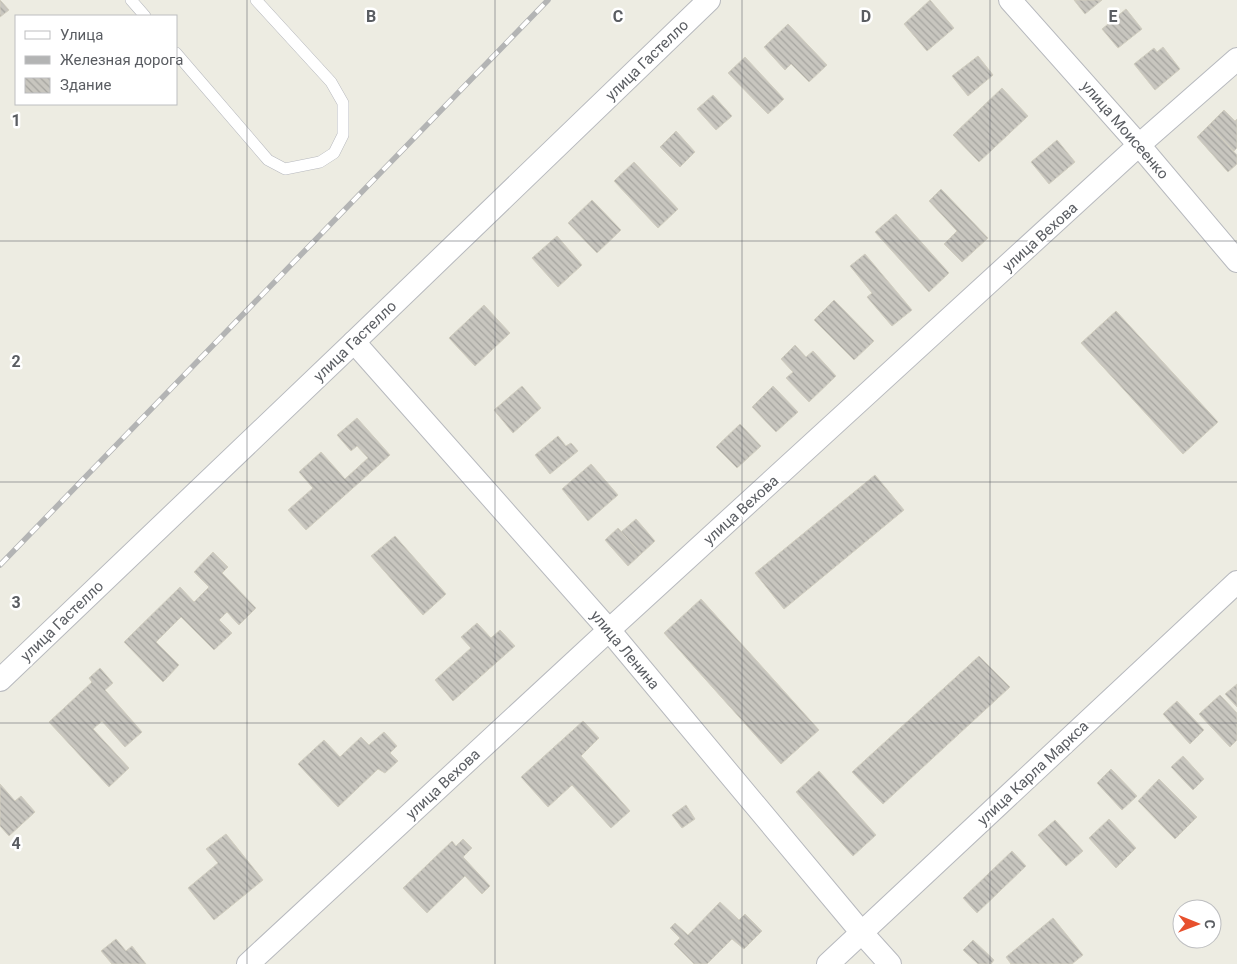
<svg xmlns="http://www.w3.org/2000/svg" width="1237" height="964" font-family="Roboto,sans-serif">
<style>
.building{fill:url(#building-back-hatch);stroke:#d1cec0}
.lines{fill:none;stroke-linecap:round;stroke-linejoin:round}
.service-casing{stroke:#b7b9be;stroke-width:12}
.minor-casing{stroke:#b7b9be;stroke-width:24}
.service{stroke:#fff;stroke-width:11}
.minor{stroke:#fff;stroke-width:22}
.rail-casing{stroke:#b3b4b4;stroke-width:5.5}
.rail{stroke:#fff;stroke-width:4;stroke-dasharray:11;stroke-linecap:butt}
.grid{fill:none;stroke:#5a5d62;stroke-width:1;stroke-opacity:0.55}
.labels{text-anchor:middle;stroke-width:5;stroke-linejoin:round;paint-order:stroke}
.street-label{font-size:15px;fill:#5a5d62;stroke:#fff}
.grid-label{font-size:16px;text-anchor:middle;font-weight:bold;fill:#5a5d62;stroke:#fff;stroke-width:5;stroke-linejoin:round;paint-order:stroke}
</style>
<defs>
<pattern id="building-back-hatch" width="6" height="6" patternUnits="userSpaceOnUse" patternTransform="scale(1.25)"><rect width="6" height="6" fill="#c8c6bf"/><path d="M-1 5l2 2M0 0l6 6M5-1l2 2" fill="none" stroke="#a5a49f"/></pattern>
</defs>
<rect width="100%" height="100%" fill="#edece2"/>
<!-- building -->
<g class="building">
<polygon points="0,0 9,10 0,17"/>
<polygon points="930,0 954,28 927,51 904,24"/>
<polygon points="1074,0 1102,0 1085,14"/>
<polygon points="1126,9 1142,29 1118,48 1102,29"/>
<polygon points="788,24 827,65 809,82 791,64 785,70 764,47"/>
<polygon points="1163,47 1180,69 1155,90 1134,64 1154,48 1157,52"/>
<polygon points="978,56 993,75 968,96 952,76"/>
<polygon points="745,57 784,99 768,114 728,73"/>
<polygon points="1002,88 1028,116 979,162 953,135"/>
<polygon points="713,95 732,116 716,130 697,109"/>
<polygon points="1224,110 1235,121 1237,119 1237,148 1234,151 1209,125"/>
<polygon points="1209,125 1237,155 1237,164 1228,172 1197,137"/>
<polygon points="676,131 695,152 680,167 660,147"/>
<polygon points="1057,140 1075,162 1049,184 1031,162"/>
<polygon points="634,162 678,209 658,228 614,181"/>
<polygon points="941,189 988,238 962,262 944,244 957,231 929,201"/>
<polygon points="592,200 621,230 597,253 568,223"/>
<polygon points="896,214 949,273 929,292 875,232"/>
<polygon points="557,236 582,265 558,287 532,258"/>
<polygon points="865,254 912,310 892,326 867,297 872,293 850,266"/>
<polygon points="834,300 874,341 854,360 814,320"/>
<polygon points="484,305 510,333 475,366 449,338"/>
<polygon points="1116,311 1218,422 1183,454 1081,343"/>
<polygon points="795,345 806,357 813,351 836,376 809,402 786,378 793,372 781,359"/>
<polygon points="522,386 541,408 513,433 494,410"/>
<polygon points="773,386 798,412 776,432 752,407"/>
<polygon points="357,418 390,455 306,530 288,510 313,488 299,472 321,452 345,479 368,458 357,446 351,451 337,435"/>
<polygon points="740,424 761,446 737,468 716,447"/>
<polygon points="558,436 566,446 571,443 578,451 550,474 535,455"/>
<polygon points="591,464 618,495 588,521 562,489"/>
<polygon points="875,475 904,510 784,609 755,573"/>
<polygon points="636,519 655,541 641,554 621,532"/>
<polygon points="618,528 641,554 628,566 605,540"/>
<polygon points="395,536 446,594 423,615 371,556"/>
<polygon points="213,552 228,567 222,573 256,608 239,625 227,612 219,620 232,633 214,650 181,617 156,642 179,665 163,682 124,642 180,587 194,602 209,587 194,572"/>
<polygon points="701,599 819,730 781,764 664,633"/>
<polygon points="477,623 491,638 500,630 515,646 453,701 435,680 471,648 461,637"/>
<polygon points="979,656 1010,687 883,804 852,772"/>
<polygon points="100,668 113,683 105,690 142,732 125,747 102,721 93,729 129,768 109,787 49,722 92,682 89,678"/>
<polygon points="1237,684 1237,707 1225,694"/>
<polygon points="1220,695 1237,713 1237,740 1230,747 1199,714"/>
<polygon points="1177,701 1204,730 1190,744 1163,714"/>
<polygon points="583,721 599,738 581,756 630,811 611,828 572,785 548,807 521,777"/>
<polygon points="384,732 397,746 390,753 398,761 385,773 378,769 338,807 298,764 324,740 340,757 361,737 369,745"/>
<polygon points="1183,756 1204,779 1193,790 1171,767"/>
<polygon points="1111,769 1137,796 1122,810 1097,783"/>
<polygon points="819,771 876,835 853,856 796,792"/>
<polygon points="1159,779 1197,817 1175,839 1138,801"/>
<polygon points="0,784 15,801 21,796 35,812 9,836 0,826"/>
<polygon points="686,805 695,819 682,828 672,815"/>
<polygon points="1109,819 1136,848 1116,868 1089,838"/>
<polygon points="1055,820 1083,851 1066,866 1038,835"/>
<polygon points="226,834 263,880 214,920 188,888 218,863 206,849"/>
<polygon points="463,839 472,848 463,857 490,886 482,894 465,876 427,913 403,888 452,841 456,846"/>
<polygon points="1012,851 1026,866 977,913 963,898"/>
<polygon points="720,902 739,920 745,914 762,931 744,949 732,939 707,964 694,964 674,944 680,938 670,928 675,923 688,935"/>
<polygon points="1053,918 1083,955 1072,964 1011,964 1006,957"/>
<polygon points="116,939 126,951 132,946 146,964 112,964 101,951"/>
<polygon points="973,940 994,960 991,964 978,964 963,950"/>
</g>
<g class="lines">
<defs>
<g id="service">
<polyline points="131,0 145,16"/>
<polyline points="176,53 268,160 285,169 320,162 334,153 343,135 343,103 331,82 256,0"/>
</g>
<g id="minor">
<polyline points="1010,0 1139,145 1237,261"/>
<polyline points="354,342 609,630 862,933 890,964"/>
<polyline points="0,680 354,342 709,0"/>
<polyline points="248,964 609,630 1139,145 1237,59"/>
<polyline points="828,964 1237,582"/>
</g>
</defs>
<!-- service casing -->
<use href="#service" class="service-casing"/>
<!-- minor casing -->
<use href="#minor" class="minor-casing"/>
<!-- service -->
<use href="#service" class="service"/>
<!-- minor -->
<use href="#minor" class="minor"/>
<defs>
<polyline id="rail" points="0,565 548,0"/>
</defs>
<!-- rail casing -->
<use href="#rail" class="rail-casing"/>
<!-- rail -->
<use href="#rail" class="rail"/>
</g>
<!-- grid -->
<path class="grid" d="M247,0v964M495,0v964M742,0v964M990,0v964M0,241h1237M0,482h1237M0,723h1237"/>
<g class="labels">
<!-- street labels -->
<g class="street-label">
<text transform="translate(647 60) rotate(-44)" y="5">улица Гастелло</text>
<text transform="translate(1125 130) rotate(49)" y="5">улица Моисеенко</text>
<text transform="translate(1040 237) rotate(-42)" y="5">улица Вехова</text>
<text transform="translate(355 341) rotate(-44)" y="5">улица Гастелло</text>
<text transform="translate(741 510) rotate(-42)" y="5">улица Вехова</text>
<text transform="translate(62 621) rotate(-44)" y="5">улица Гастелло</text>
<text transform="translate(625 650) rotate(50)" y="5">улица Ленина</text>
<text transform="translate(1033 773) rotate(-43)" y="5">улица Карла Маркса</text>
<text transform="translate(443 784) rotate(-43)" y="5">улица Вехова</text>
</g>
</g>
<g class="grid-label">
<text x="371" y="22">B</text>
<text x="618" y="22">C</text>
<text x="866" y="22">D</text>
<text x="1113" y="22">E</text>
<text x="16" y="126">1</text>
<text x="16" y="367">2</text>
<text x="16" y="608">3</text>
<text x="16" y="849">4</text>
</g>
<!-- legend -->
<rect x="15" y="15" width="162" height="90" fill="#ffffff" stroke="#bdbec0"/>
<rect x="25" y="31" width="25" height="8" fill="#ffffff" stroke="#bdbec0"/>
<text x="60" y="40" font-size="15" fill="#5a5d62">Улица</text>
<rect x="25" y="56" width="25" height="8" fill="#b3b4b4" stroke="#bdbec0"/>
<text x="60" y="65" font-size="15" fill="#5a5d62">Железная дорога</text>
<rect x="25" y="78" width="25" height="15" fill="url(#building-back-hatch)" stroke="#bdbec0"/>
<text x="60" y="90" font-size="15" fill="#5a5d62">Здание</text>
<!-- north arrow -->
<g transform="translate(1197 924) rotate(91)"><circle r="24" fill="#ffffff" stroke="#bdbec0"/>
<path d="M0-4L9 19L0 12L-9 19Z" fill="#e7502d"/>
<text y="-8" font-size="14" font-weight="bold" text-anchor="middle" fill="#5a5d62">С</text>
</g>
</svg>
